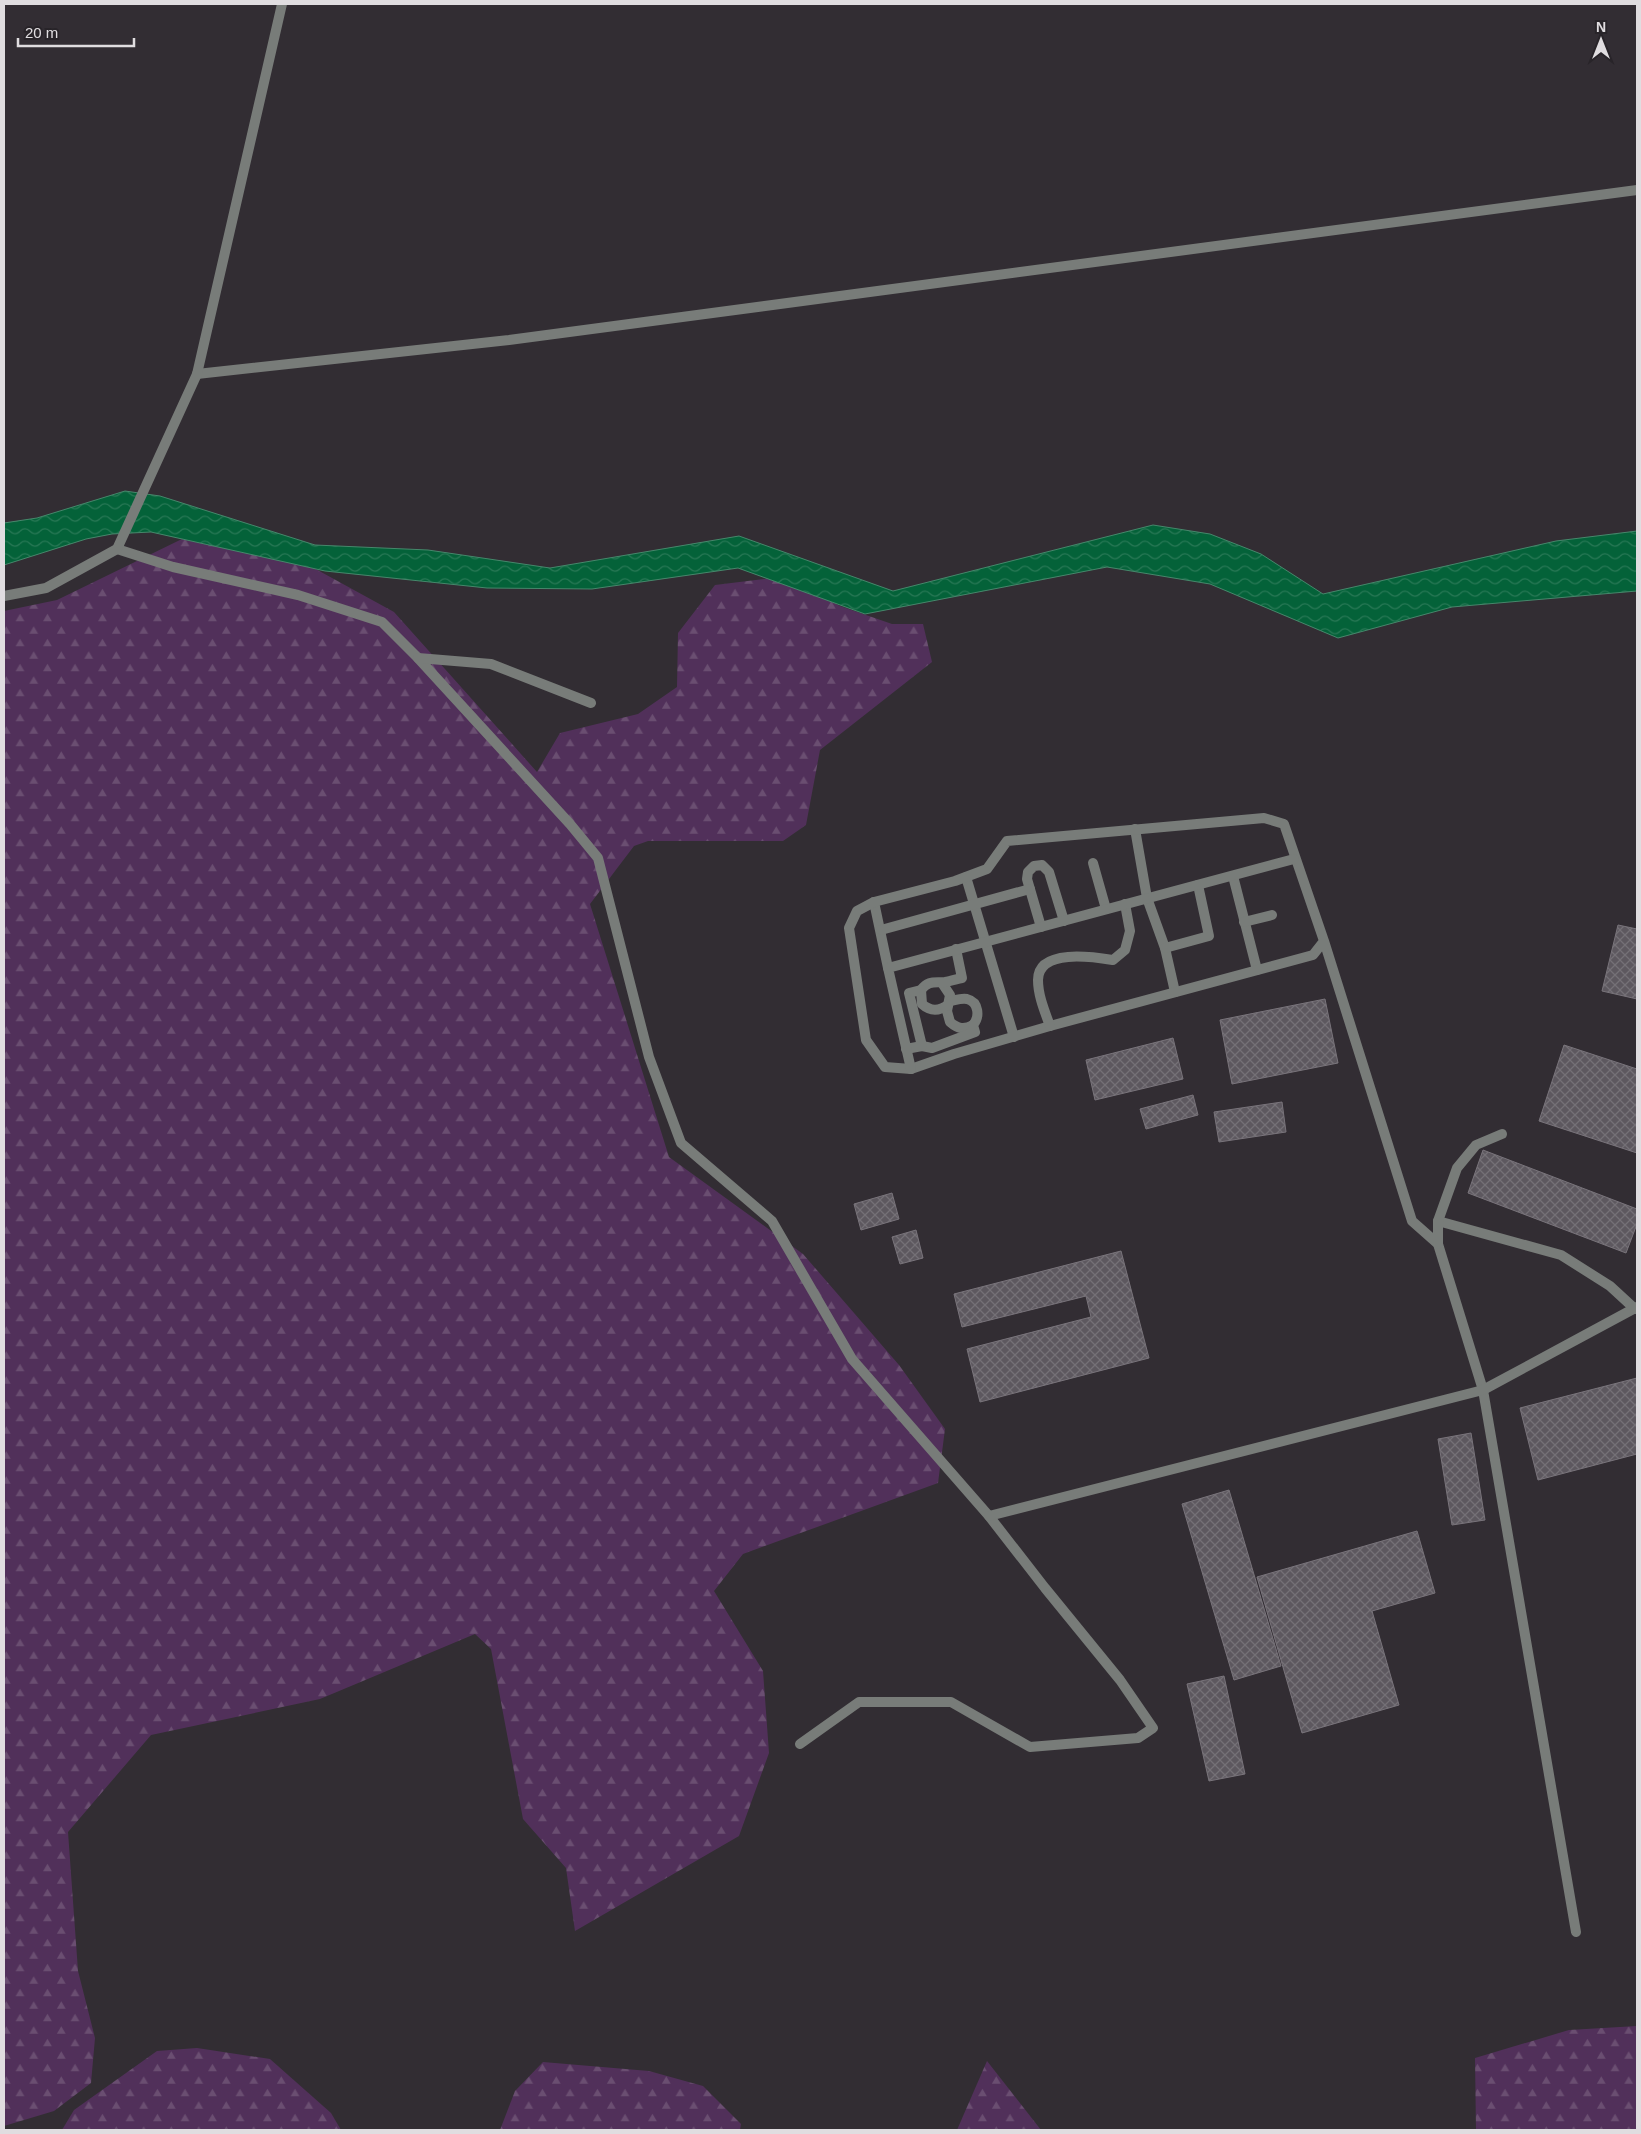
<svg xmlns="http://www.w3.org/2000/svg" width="1641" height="2134" font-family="Helvetica,sans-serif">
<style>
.forest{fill:url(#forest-firs)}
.water{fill:url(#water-waves);stroke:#46876b}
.building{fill:url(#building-cross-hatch);stroke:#79747b}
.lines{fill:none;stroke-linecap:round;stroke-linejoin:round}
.service{stroke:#787c79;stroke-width:10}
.minor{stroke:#787c79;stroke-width:10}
</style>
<defs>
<pattern id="forest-firs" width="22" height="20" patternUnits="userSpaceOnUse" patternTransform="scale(1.25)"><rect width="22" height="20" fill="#51305a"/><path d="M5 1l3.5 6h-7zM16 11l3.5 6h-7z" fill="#6a4e71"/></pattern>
<pattern id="water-waves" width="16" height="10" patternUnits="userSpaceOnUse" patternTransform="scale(1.25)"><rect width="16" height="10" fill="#046239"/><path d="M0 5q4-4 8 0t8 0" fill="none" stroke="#287855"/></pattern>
<pattern id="building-cross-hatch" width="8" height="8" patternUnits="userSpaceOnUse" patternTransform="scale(1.25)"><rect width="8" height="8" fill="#5d585f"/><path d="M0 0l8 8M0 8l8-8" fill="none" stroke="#747076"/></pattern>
</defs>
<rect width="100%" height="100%" fill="#322d33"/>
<!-- forest -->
<g class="forest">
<polygon points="182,539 312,567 394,612 537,772 560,733 638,714 677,687 678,633 715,585 781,577 840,606 892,624 923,624 932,662 820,750 806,825 783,841 648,841 634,846 590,904 669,1157 803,1254 899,1365 945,1429 938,1483 743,1554 714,1591 763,1671 769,1753 739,1836 575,1931 566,1868 523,1819 491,1649 475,1634 320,1699 151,1735 68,1832 78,1971 95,2038 91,2083 54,2111 4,2126 4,611 57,600"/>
<polygon points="1637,2026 1637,2130 1476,2130 1475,2058 1569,2030"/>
<polygon points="197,2048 270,2059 331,2113 341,2130 62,2130 74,2110 157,2051"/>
<polygon points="987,2061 1041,2130 957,2130"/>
<polygon points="543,2062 649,2071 703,2086 741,2124 740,2130 500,2130 515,2091"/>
</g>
<!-- water -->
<polygon class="water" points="125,491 160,496 315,545 428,550 550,568 739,536 893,591 1153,525 1210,534 1261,554 1323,594 1556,541 1637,531 1637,591 1452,607 1338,638 1210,584 1107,567 865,614 738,568 592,589 487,588 325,571 151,532 112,534 86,539 4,565 4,523 37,518"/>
<!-- building -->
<g class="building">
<polygon points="1618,925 1637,929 1637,999 1602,991"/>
<polygon points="1325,999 1338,1063 1232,1084 1220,1020"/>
<polygon points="1173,1038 1183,1079 1095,1100 1086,1060"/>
<polygon points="1564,1045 1637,1069 1637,1153 1539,1121"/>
<polygon points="1193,1095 1198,1115 1146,1129 1140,1109"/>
<polygon points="1282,1102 1286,1132 1219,1142 1214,1112"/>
<polygon points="1483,1150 1637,1209 1637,1224 1626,1253 1468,1193"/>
<polygon points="892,1193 899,1219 861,1230 854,1204"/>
<polygon points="916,1230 923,1258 900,1264 892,1237"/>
<polygon points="1121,1251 1149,1358 980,1402 967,1349 1091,1317 1086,1296 962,1327 954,1294"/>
<polygon points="1637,1378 1637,1454 1538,1480 1520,1408"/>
<polygon points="1471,1433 1485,1520 1452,1525 1438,1439"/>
<polygon points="1229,1490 1281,1666 1234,1680 1182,1504"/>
<polygon points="1417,1531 1435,1593 1372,1611 1399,1705 1302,1733 1257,1577"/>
<polygon points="1224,1676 1245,1774 1209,1781 1187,1684"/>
</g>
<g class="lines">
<!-- service -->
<g class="service">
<polyline points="117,549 173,567 298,595 382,622 418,658 570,824 598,858 649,1057 681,1143 772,1221 852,1359 989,1516 1045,1588 1120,1680 1153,1728 1138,1738 1030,1747 951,1702 859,1702 800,1744"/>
<polyline points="418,658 491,664 591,703"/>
<polyline points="1135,829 1147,898 1165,948 1175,992"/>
<polyline points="1093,863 1106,909"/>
<polyline points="1233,876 1257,970"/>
<polyline points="966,877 1014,1037"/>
<polyline points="874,902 888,968"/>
<polyline points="1244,922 1272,915"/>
<polyline points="1041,927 1027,879 1028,872 1034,866 1042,865 1049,872 1064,921"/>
<polyline points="881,930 1030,889"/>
<polyline points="1324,941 1313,955 1050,1026 954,1054 911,1069 885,1067 866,1040 849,928 857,911 874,902 955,881 987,869 1007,841 1264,818 1284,824 1324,941 1412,1221 1438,1244 1483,1390 1576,1932"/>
<polyline points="1165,948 1209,936 1198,885"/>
<path d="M942,983l8,12 -3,16 3,11c8,7 14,8 23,3"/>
<path d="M921,990c8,-10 13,-7 24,-8 6,-1 12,-3 17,-4l-6,-29"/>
<path d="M1050,1026c-5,-14 -12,-30 -12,-46 0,-32 56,-23 75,-20l12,-10 5,-19 -5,-27"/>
<path d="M922,1046l10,2 43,-16 -2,-7c7,-8 6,-23 -6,-26 -6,-1 -11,1 -16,2"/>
<path d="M906,1049l16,-3 -13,-53 12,-3 1,14c9,8 17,7 26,1"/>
<polyline points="911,1069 888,968 1294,859"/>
<polyline points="1438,1221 1561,1255 1610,1286 1635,1309"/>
<polyline points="1438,1244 1438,1221 1457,1168 1476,1145 1502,1134"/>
<polyline points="989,1516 1483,1390 1637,1307"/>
</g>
<!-- minor -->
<g class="minor">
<polyline points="197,374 509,340 1637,190"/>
<polyline points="4,596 46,588 117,549 197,374 282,4"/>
</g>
</g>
<!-- border -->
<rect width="1641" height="2134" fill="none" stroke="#e0dde0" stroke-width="10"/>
<!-- north arrow -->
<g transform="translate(1601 40)" stroke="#282429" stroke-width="4" paint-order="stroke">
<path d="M0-4L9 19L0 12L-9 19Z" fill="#e0dde0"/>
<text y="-8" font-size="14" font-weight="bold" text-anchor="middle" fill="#e0dde0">N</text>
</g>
<!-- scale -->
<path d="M18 38v8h116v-8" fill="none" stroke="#e0dde0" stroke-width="2.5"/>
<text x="25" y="38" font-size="15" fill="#e0dde0" stroke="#282429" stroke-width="4" paint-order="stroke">20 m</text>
</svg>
